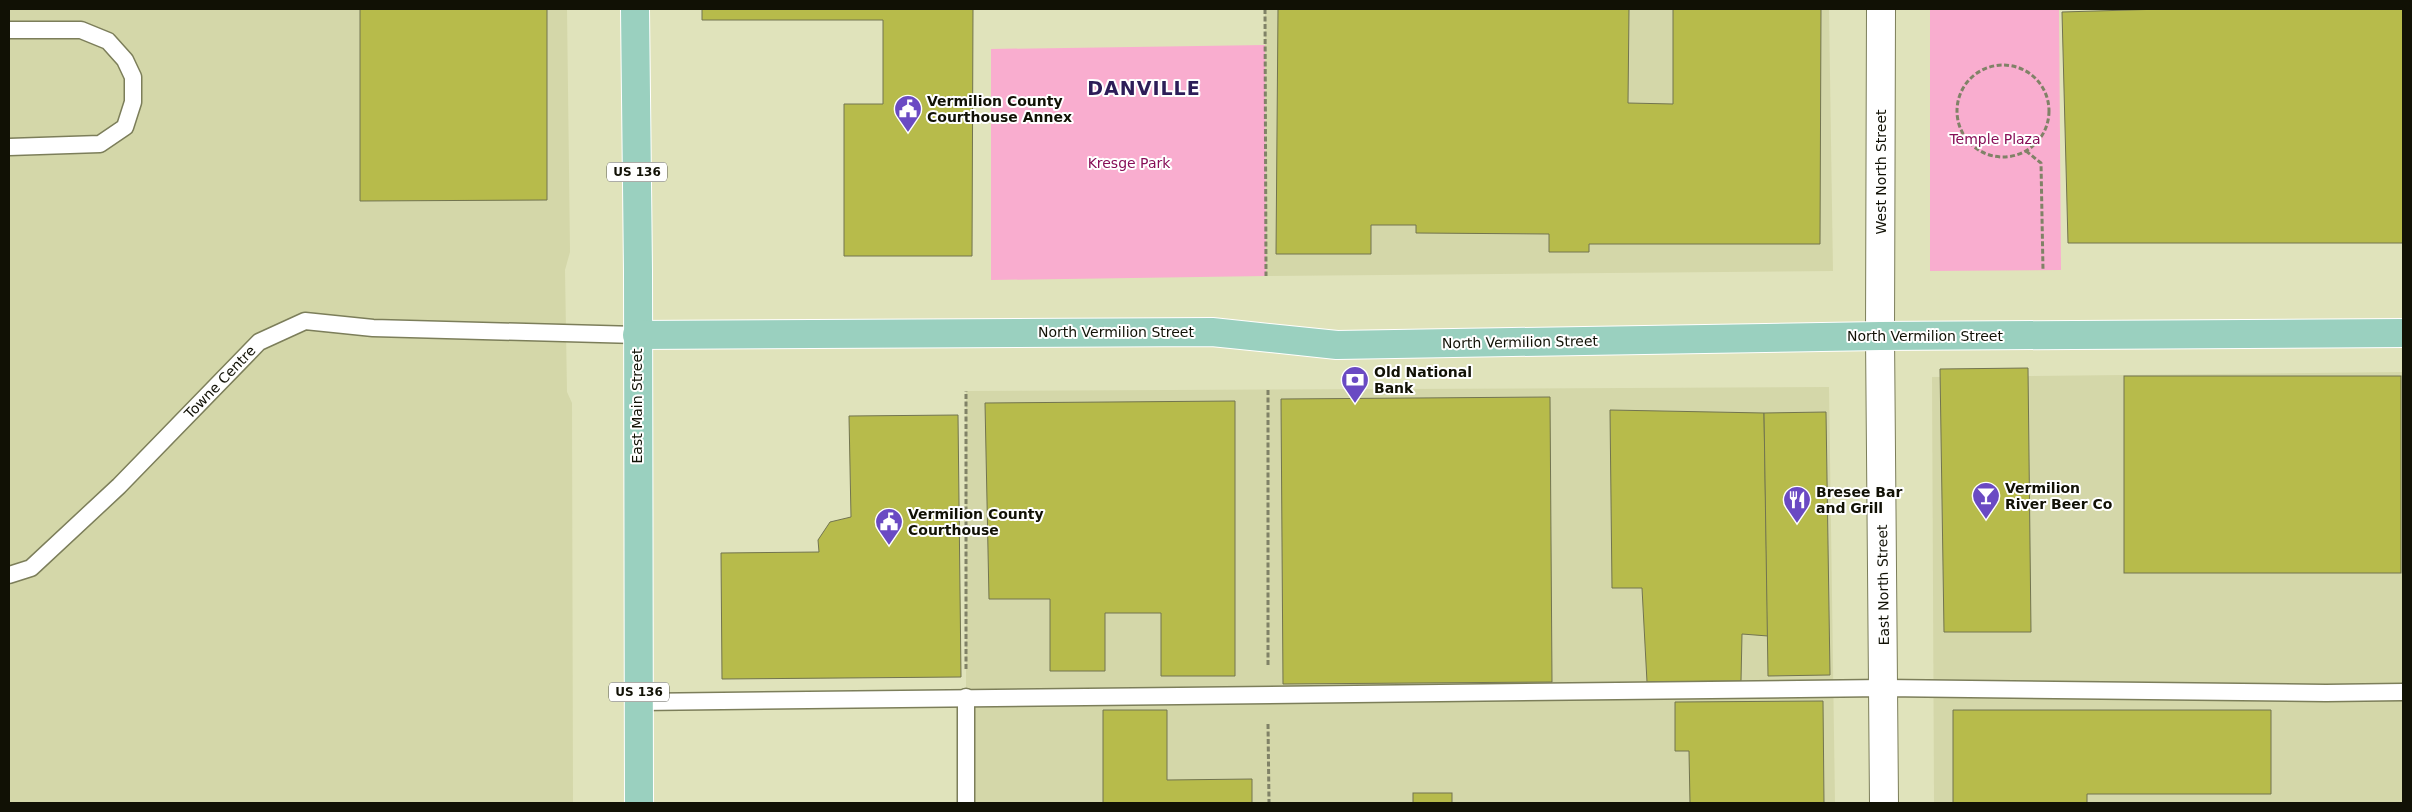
<svg xmlns="http://www.w3.org/2000/svg" width="2412" height="812" font-family="'DejaVu Sans',sans-serif">
<style>
.built{fill:#d4d7a9}
.green{fill:#f9adcf}
.building{fill:#b7bb4b;stroke:#727450}
.lines{fill:none;stroke-linecap:round;stroke-linejoin:round}
.service-casing{stroke:#7c7e5a;stroke-width:19}
.minor-casing{stroke:#7c7e5a;stroke-width:30}
.primary-casing{stroke:#fff;stroke-width:30}
.path{stroke:#808267;stroke-width:3;stroke-dasharray:5 2.5;stroke-linecap:butt}
.service{stroke:#fff;stroke-width:16}
.minor{stroke:#fff;stroke-width:28}
.primary{stroke:#9ad0bf;stroke-width:28}
.labels{text-anchor:middle;stroke-width:4;stroke-linejoin:round;paint-order:stroke}
.shield{fill:#fff;stroke:#585850;stroke-width:1}
.shield-label{font-size:12px;font-weight:bold;fill:#111105}
.poi-label{font-size:14px;font-weight:bold;fill:#111105;stroke:#fff;text-anchor:start}
.park-label{font-size:14px;fill:#870e57;stroke:#fff}
.street-label{font-size:14px;fill:#111105;stroke:#fff}
.district-label{font-size:19px;font-weight:bold;letter-spacing:1px;fill:#2d1d58;stroke:#fff}
</style>
<rect width="100%" height="100%" fill="#e0e3bb"/>
<!-- built -->
<g class="built">
<polygon points="9,9 567,9 570,252 565,270 567,392 572,403 573,803 9,803"/>
<polygon points="1265,9 1829,9 1833,271 1266,276"/>
<polygon points="2403,372 2403,803 1934,803 1932,377"/>
<polygon points="1829,387 1835,803 966,803 966,391"/>
</g>
<!-- green -->
<g class="green">
<polygon points="1930,9 2059,9 2061,270 1930,271"/>
<polygon points="1265,45 1266,276 991,280 991,49"/>
</g>
<!-- building -->
<g class="building">
<polygon points="360,9 547,9 547,200 360,201"/>
<polygon points="702,9 973,9 972,256 844,256 844,104 883,104 883,20 702,20"/>
<polygon points="1278,9 1629,9 1628,103 1673,104 1673,9 1821,9 1820,244 1589,244 1589,252 1549,252 1549,234 1416,233 1416,225 1371,225 1371,254 1276,254"/>
<polygon points="2163,9 2403,9 2403,243 2068,243 2062,12"/>
<polygon points="2028,368 2031,632 1944,632 1940,369"/>
<rect x="2124" y="376" width="277" height="197"/>
<polygon points="1550,397 1552,682 1283,684 1281,399"/>
<polygon points="1235,401 1235,676 1161,676 1161,613 1105,613 1105,671 1050,671 1050,599 989,599 985,403"/>
<polygon points="1610,410 1764,413 1768,636 1742,634 1741,681 1647,682 1642,588 1612,588"/>
<polygon points="1826,412 1830,675 1768,676 1764,413"/>
<polygon points="958,415 961,677 722,679 721,553 819,552 818,540 830,522 851,517 849,416"/>
<polygon points="1823,701 1824,803 1690,803 1689,751 1675,751 1675,702"/>
<polygon points="1103,710 1167,710 1167,780 1252,779 1252,803 1103,803"/>
<polygon points="1953,710 2271,710 2271,794 2087,794 2087,803 1953,803"/>
<rect x="1413" y="793" width="39" height="10"/>
</g>
<g class="lines">
<defs>
<g id="service">
<polyline points="9,30 81,30 108,41 125,60 133,77 133,102 125,127 100,144 9,147"/>
<polyline points="9,575 31,568 119,486 259,342 305,321 373,328 637,335"/>
<polyline points="966,697 966,803"/>
<polyline points="639,702 1884,688 2326,693 2403,692"/>
</g>
<polyline id="minor" points="1881,9 1880,336 1884,803"/>
<g id="primary">
<polyline points="635,9 638,271 639,803"/>
<polyline points="637,335 1212,332 1337,345 1880,336 2403,333"/>
</g>
</defs>
<!-- service casing -->
<use href="#service" class="service-casing"/>
<!-- minor casing -->
<use href="#minor" class="minor-casing"/>
<!-- primary casing -->
<use href="#primary" class="primary-casing"/>
<!-- path -->
<g class="path">
<polyline points="1265,9 1266,276"/>
<circle cx="2003" cy="111" r="46"/>
<polyline points="2026,151 2041,163 2043,270"/>
<polyline points="1268,390 1268,665"/>
<polyline points="966,669 966,391"/>
<polyline points="1268,724 1269,803"/>
</g>
<!-- service -->
<use href="#service" class="service"/>
<!-- minor -->
<use href="#minor" class="minor"/>
<!-- primary -->
<use href="#primary" class="primary"/>
</g>
<!-- icons -->
<defs>
<symbol id="civic-pin" viewBox="-11 -11 22 30"><path d="M0 17L-7.5 6A9.5 9.5 0 1 1 7.5 6Z" fill="#6a4ac3" stroke="#fff"/><path d="M-.6-6.5H3V-4.5H.6V-3L4-1V1h2V6H-6V1h2V-1L-.6-3ZM-1.2 2.5V6h2.4V2.5Z" fill="#fff"/></symbol>
<symbol id="bank-pin" viewBox="-11 -11 22 30"><path d="M0 17L-7.5 6A9.5 9.5 0 1 1 7.5 6Z" fill="#6a4ac3" stroke="#fff"/><path d="M-6-4H6V4H-6ZM0-2.3a2.3 2.3 0 1 0 0 4.6a2.3 2.3 0 1 0 0-4.6Z" fill="#fff"/></symbol>
<symbol id="bar-pin" viewBox="-11 -11 22 30"><path d="M0 17L-7.5 6A9.5 9.5 0 1 1 7.5 6Z" fill="#6a4ac3" stroke="#fff"/><path d="M-6-5H6L.8 .8V4.5H3.5V6h-7V4.5H-.8V.8Z" fill="#fff"/></symbol>
<symbol id="restaurant-pin" viewBox="-11 -11 22 30"><path d="M0 17L-7.5 6A9.5 9.5 0 1 1 7.5 6Z" fill="#6a4ac3" stroke="#fff"/><path d="M-5-6h1v4h1v-4h1v4h1v-4h1v5L-1.5 .5V6h-2V.5L-5-1ZM5-6V6H3V1.5H1.5Q1.5-4 5-6Z" fill="#fff"/></symbol>
</defs>
<g fill-rule="evenodd">
<use href="#civic-pin" x="892" y="93" width="32" height="43"/>
<use href="#bank-pin" x="1339" y="364" width="32" height="43"/>
<use href="#bar-pin" x="1970" y="480" width="32" height="43"/>
<use href="#restaurant-pin" x="1781" y="484" width="32" height="43"/>
<use href="#civic-pin" x="873" y="506" width="32" height="43"/>
</g>
<g class="labels">
<!-- shield labels -->
<g class="shield">
<rect x="607" y="162.5" width="60" height="19" rx="4"/>
<rect x="609" y="682.5" width="60" height="19" rx="4"/>
</g>
<g class="shield-label">
<text x="637" y="176">US 136</text>
<text x="639" y="696">US 136</text>
</g>
<!-- poi labels -->
<g class="poi-label">
<text x="927" y="106">Vermilion County<tspan x="927" dy="16">Courthouse Annex</tspan></text>
<text x="1374" y="377">Old National<tspan x="1374" dy="16">Bank</tspan></text>
<text x="2005" y="493">Vermilion<tspan x="2005" dy="16">River Beer Co</tspan></text>
<text x="1816" y="497">Bresee Bar<tspan x="1816" dy="16">and Grill</tspan></text>
<text x="908" y="519">Vermilion County<tspan x="908" dy="16">Courthouse</tspan></text>
</g>
<!-- park labels -->
<g class="park-label">
<text x="1995" y="144">Temple Plaza</text>
<text x="1129" y="168">Kresge Park</text>
</g>
<!-- street labels -->
<g class="street-label">
<text transform="translate(1881 172) rotate(-90)" y="5">West North Street</text>
<text x="1116" y="337">North Vermilion Street</text>
<text x="1925" y="341">North Vermilion Street</text>
<text transform="translate(1520 342) rotate(-1)" y="5">North Vermilion Street</text>
<text transform="translate(220 382) rotate(-46)" y="5">Towne Centre</text>
<text transform="translate(637 406) rotate(-90)" y="5">East Main Street</text>
<text transform="translate(1883 585) rotate(-91)" y="5">East North Street</text>
</g>
<!-- district labels -->
<g class="district-label">
<text x="1144" y="95">DANVILLE</text>
</g>
</g>
<!-- border -->
<rect width="2412" height="812" fill="none" stroke="#111105" stroke-width="20"/>
</svg>
